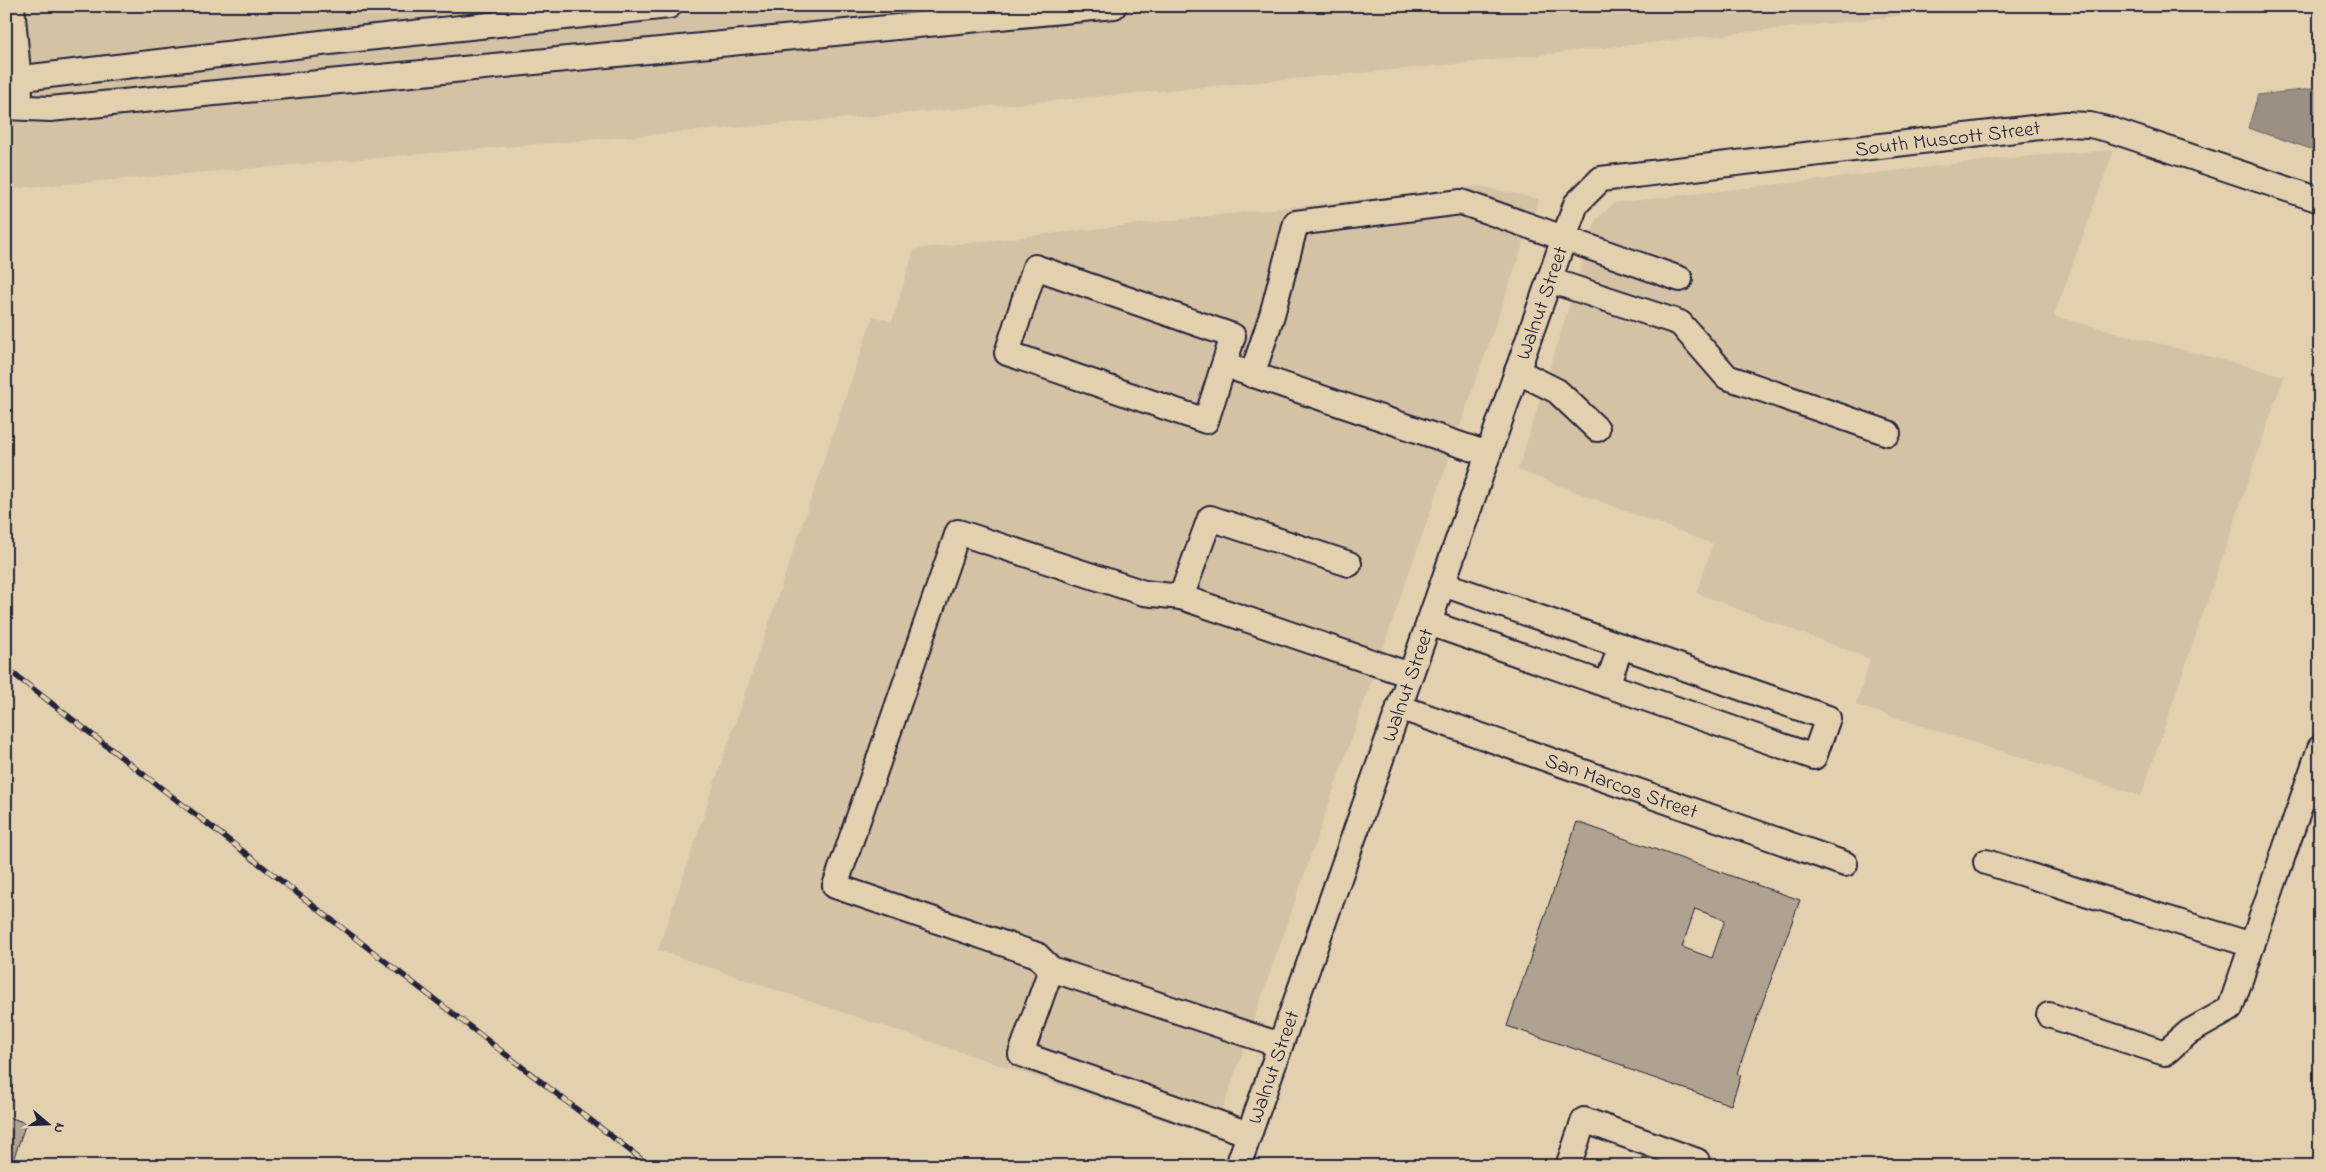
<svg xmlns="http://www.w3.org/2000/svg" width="2326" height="1172" font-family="'Indie Flower',sans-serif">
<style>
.built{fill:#d4c2a5}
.water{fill:#9c9084;stroke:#6b6467}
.building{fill:#b0a290;stroke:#22223b;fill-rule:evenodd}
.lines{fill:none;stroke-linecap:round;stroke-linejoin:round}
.minor-casing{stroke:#22223b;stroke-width:28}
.minor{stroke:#e3d0ae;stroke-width:24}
.rail-casing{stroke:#22223b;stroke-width:5.5}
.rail{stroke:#e3d0ae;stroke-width:4;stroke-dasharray:11;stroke-linecap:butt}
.labels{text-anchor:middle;stroke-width:4.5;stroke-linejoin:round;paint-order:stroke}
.street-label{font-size:21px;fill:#22223b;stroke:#e3d0ae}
</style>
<rect width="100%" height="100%" fill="#e3d0ae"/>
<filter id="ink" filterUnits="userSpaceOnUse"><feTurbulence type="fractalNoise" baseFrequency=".02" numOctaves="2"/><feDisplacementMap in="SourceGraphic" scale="10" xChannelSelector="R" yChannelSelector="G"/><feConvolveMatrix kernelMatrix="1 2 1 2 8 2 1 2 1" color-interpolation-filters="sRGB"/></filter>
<g filter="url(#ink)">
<!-- built -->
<g class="built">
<polygon points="6,6 1987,6 1447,65 981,107 6,189"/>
<polygon points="2114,150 2054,316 2284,376 2141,796 1856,705 1870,659 1696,593 1713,544 1518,470 1596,220 1614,203 2007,158"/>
<polygon points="1480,186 1539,199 1213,1137 658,950 873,316 892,322 914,249"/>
</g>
<!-- water -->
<polygon class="water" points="2320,88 2320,152 2248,128 2258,95"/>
<!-- building -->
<g class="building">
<path d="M1577,822l223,78 -63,173 4,2 -10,30 -106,-37v-2l-118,-40zM1695,909l30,11 -13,38 -30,-11z"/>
<polygon points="6,1116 26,1123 11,1166 6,1166"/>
</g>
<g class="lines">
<defs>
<g id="minor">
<polyline points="12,6 20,94"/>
<polyline points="6,80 338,41 669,6"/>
<polyline points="6,107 50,109 1114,6"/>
<polygon points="1035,267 1233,336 1206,421 1007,353"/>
<polyline points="1549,280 1680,323 1727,377 1888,433"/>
<polyline points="1239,370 1488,454"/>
<polyline points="1517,371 1557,391 1597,429"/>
<polyline points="1252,375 1272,315 1296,223 1461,202 1680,279"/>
<polyline points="1349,564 1210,518 1181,597 1410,675"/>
<polyline points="1429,623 1814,757 1828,718 1443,584"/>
<polyline points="1607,685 1621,646"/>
<path id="s1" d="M1399,707l446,157"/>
<polyline points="1986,862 2252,945"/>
<polyline points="1051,969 1037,955 835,886 958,532 1144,593 1181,597"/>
<polyline points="2049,1015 2165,1053 2189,1032 2230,1009 2320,748"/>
<polyline points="1249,1134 1021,1054 1051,969 1280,1045"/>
<path id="s2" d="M1238,1166l338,-962 25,-25 465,-55 24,1 21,5 209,70"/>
<polyline points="1568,1166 1584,1120 1697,1161 1696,1166"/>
</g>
</defs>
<!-- minor casing -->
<use href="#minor" class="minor-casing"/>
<!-- minor -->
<use href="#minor" class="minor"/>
<defs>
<polyline id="rail" points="6,668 650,1166"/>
</defs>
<!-- rail casing -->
<use href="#rail" class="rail-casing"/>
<!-- rail -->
<use href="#rail" class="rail"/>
</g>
</g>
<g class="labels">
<!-- street labels -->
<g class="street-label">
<text dy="7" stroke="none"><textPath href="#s2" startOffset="1404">South Muscott Street</textPath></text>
<text dy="7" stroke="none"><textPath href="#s2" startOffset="915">Walnut Street</textPath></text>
<text dy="7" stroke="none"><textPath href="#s2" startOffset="510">Walnut Street</textPath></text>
<text dy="7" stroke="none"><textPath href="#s1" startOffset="236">San Marcos Street</textPath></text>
<text dy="7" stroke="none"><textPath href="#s2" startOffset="105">Walnut Street</textPath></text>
</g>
</g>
<!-- margin -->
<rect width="2326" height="1172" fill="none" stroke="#e3d0ae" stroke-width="25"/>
<rect x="12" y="12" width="2301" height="1147" fill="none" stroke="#22223b" stroke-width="2" filter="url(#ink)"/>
<!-- north arrow -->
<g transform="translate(48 1124) rotate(109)" stroke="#e3d0ae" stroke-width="4" paint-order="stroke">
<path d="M0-4L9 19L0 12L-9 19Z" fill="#22223b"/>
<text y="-8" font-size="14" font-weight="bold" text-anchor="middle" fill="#22223b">N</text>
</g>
</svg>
